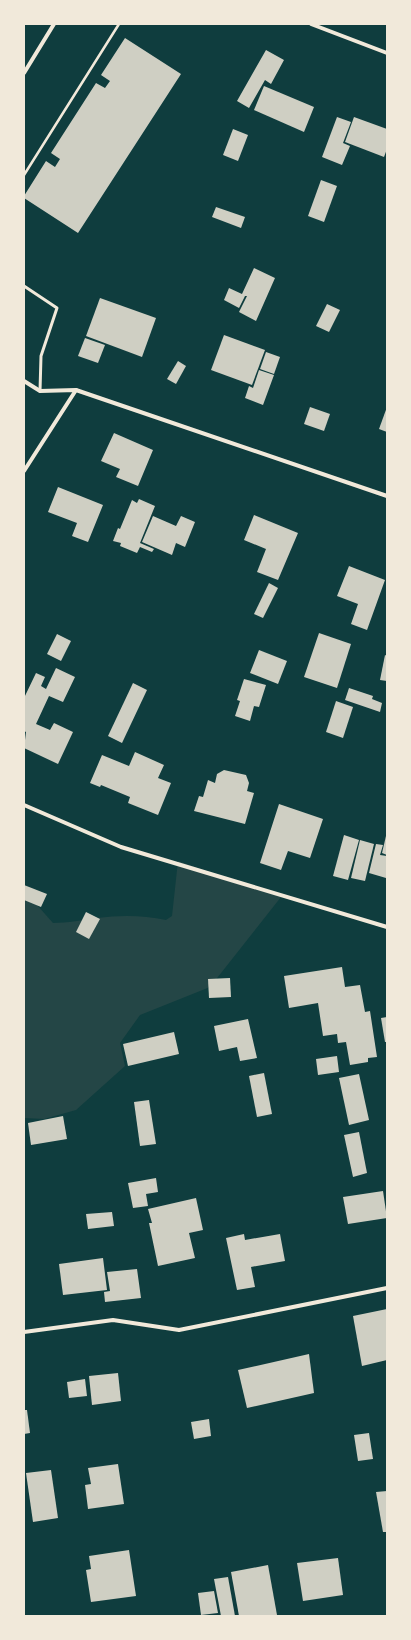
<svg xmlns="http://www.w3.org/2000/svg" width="411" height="1640" font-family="'Alegreya Sans',sans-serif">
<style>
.green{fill:#244646}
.building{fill:#cfcfc3}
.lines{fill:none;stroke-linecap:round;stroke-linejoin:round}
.path{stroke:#f1e9da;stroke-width:2.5}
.service{stroke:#f1e9da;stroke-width:3}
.minor{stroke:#f1e9da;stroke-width:4}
</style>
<rect width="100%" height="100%" fill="#0f3d3e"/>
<!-- green -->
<path class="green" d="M178,861l103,36 -71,90 -70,28 -20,28 5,23 -49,44 -32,9 -20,-1v-222l13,9 16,18c15,0 29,-3 44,-5 23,-3 46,-3 69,2l6,-4z"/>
<!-- building -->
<g class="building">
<polygon points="125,38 181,74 78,233 24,198 24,196 46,161 55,167 60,159 51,153 96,83 105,88 110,81 101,75"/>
<polygon points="266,50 284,60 271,84 265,80 249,108 237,101"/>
<polygon points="264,86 314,107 304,132 254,110"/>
<polygon points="337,117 351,122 343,143 350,146 342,165 322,157"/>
<polygon points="354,117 387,129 387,149 384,157 345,142"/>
<polygon points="233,129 248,135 238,161 223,155"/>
<polygon points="321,180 337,186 324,222 308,216"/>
<polygon points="216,207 245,217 241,228 212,217"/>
<polygon points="254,268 275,278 256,321 239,312 247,296 245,296 239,308 224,300 229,288 242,294"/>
<polygon points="100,298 156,318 142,357 86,336"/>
<polygon points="327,304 340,310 329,332 316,326"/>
<polygon points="224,335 265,350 252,385 211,370"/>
<polygon points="85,338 105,345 98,363 78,356"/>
<polygon points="266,352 280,357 274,374 260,369"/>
<polygon points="178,361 186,366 176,384 167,379"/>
<polygon points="259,370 274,375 263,405 245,398 249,386 253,388"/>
<polygon points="310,407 330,414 324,431 304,424"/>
<polygon points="387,407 387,432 379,429"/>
<polygon points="114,433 153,450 138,486 116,477 120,469 101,461"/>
<polygon points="58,487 103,505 88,542 72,536 77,523 48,512"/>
<polygon points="139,499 155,506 140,543 154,549 152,552 140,547 137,553 120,546 121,543 113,541 118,528 120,529 132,500 137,503"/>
<polygon points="254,515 298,533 278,580 257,572 266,549 244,540"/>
<polygon points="153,516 176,526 181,516 195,522 185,547 176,543 172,555 142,542"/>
<polygon points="349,566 385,580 367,630 351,624 358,604 337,596"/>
<polygon points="269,583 278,588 263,618 254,614"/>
<polygon points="319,633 351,644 337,688 304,677"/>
<polygon points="57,634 71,641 61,661 47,654"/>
<polygon points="259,650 287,661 278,684 250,673"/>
<polygon points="385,655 387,656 387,681 380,680"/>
<polygon points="56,668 75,677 63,702 49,696 36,724 50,730 54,723 73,732 58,764 24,748 26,732 24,731 24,698 36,673 45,677 41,686 46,689"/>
<polygon points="244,679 266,685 259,707 254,706 250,721 235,716 240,701 237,700"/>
<polygon points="133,683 147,690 122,743 108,736"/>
<polygon points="349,688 373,696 372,699 382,703 380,712 345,700"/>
<polygon points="336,701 353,707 343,738 326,732"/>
<polygon points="135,752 164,765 158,778 171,783 158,815 128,803 130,797 101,785 100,787 90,783 102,755 129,766"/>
<polygon points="224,770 246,775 249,783 247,791 254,793 245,824 194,811 199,796 203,797 208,780 215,783 217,774"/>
<polygon points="279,804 323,819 310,858 288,851 281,870 260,863"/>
<polygon points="344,835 359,840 348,880 333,876"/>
<polygon points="386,836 387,836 387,855 382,853"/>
<polygon points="360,840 374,844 365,881 351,878"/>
<polygon points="376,844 383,845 380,855 387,856 386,878 369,873"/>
<polygon points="24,885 47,894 41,907 24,900"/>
<polygon points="86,912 100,919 89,939 76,932"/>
<polygon points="342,967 345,987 360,985 365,1012 370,1011 377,1057 368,1058 368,1062 350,1065 346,1042 338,1043 337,1034 323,1036 318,1003 289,1008 284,976"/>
<polygon points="230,978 231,997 209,998 208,979"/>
<polygon points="387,1017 387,1042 385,1042 381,1018"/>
<polygon points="248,1019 257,1058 240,1061 237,1047 219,1051 214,1026"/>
<polygon points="174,1032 179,1054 128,1066 123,1044"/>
<polygon points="337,1056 339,1072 318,1075 316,1059"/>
<polygon points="264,1073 272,1114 257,1117 249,1076"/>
<polygon points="359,1074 369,1120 349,1125 339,1078"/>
<polygon points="149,1100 156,1144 140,1146 134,1102"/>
<polygon points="63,1116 67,1139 31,1145 28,1123"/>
<polygon points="359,1132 367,1173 353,1177 344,1135"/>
<polygon points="156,1178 158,1192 146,1194 148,1206 133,1208 128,1183"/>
<polygon points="383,1191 387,1218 348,1224 343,1197"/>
<polygon points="196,1198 203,1230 189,1233 195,1258 158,1266 149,1223 152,1223 148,1209"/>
<polygon points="112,1212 114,1226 88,1229 86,1214"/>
<polygon points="244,1234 245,1240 280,1234 285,1261 251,1267 255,1287 237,1290 226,1238"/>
<polygon points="103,1258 107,1290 63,1295 59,1264"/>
<polygon points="137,1269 141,1298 105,1302 104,1292 110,1291 107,1272"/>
<polygon points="387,1309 387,1360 362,1366 353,1316"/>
<polygon points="309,1354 314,1393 247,1408 238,1370"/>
<polygon points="118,1373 121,1401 92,1405 89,1376"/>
<polygon points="85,1379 87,1396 69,1398 67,1382"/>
<polygon points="24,1410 27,1410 30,1433 24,1434"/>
<polygon points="209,1419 211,1436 194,1439 191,1422"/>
<polygon points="369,1433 373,1459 358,1461 354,1435"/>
<polygon points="118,1464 124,1504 88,1509 85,1485 91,1484 88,1468"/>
<polygon points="51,1470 58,1518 33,1522 26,1473"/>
<polygon points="387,1491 387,1532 383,1532 376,1492"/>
<polygon points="129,1550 136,1596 91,1602 86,1570 91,1569 89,1556"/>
<polygon points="338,1558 343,1595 303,1601 297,1563"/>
<polygon points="268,1565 277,1615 239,1616 231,1572"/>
<polygon points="228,1577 235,1616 221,1616 214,1579"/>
<polygon points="214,1591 218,1613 201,1615 198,1593"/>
</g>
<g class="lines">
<!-- path -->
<polyline class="path" points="24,175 119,24"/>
<!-- service -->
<polyline class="service" points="24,286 57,308 41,356 40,391"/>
<!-- minor -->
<g class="minor">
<polyline points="311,24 387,53"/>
<polyline points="24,73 54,24"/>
<polyline points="24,381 40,391 76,390 387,496"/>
<polyline points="24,471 76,390"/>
<polyline points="24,805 121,847 387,927"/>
<polyline points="24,1332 113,1320 179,1330 387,1288"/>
</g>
</g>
<!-- border -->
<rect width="411" height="1640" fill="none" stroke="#f1e9da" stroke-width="50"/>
</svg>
